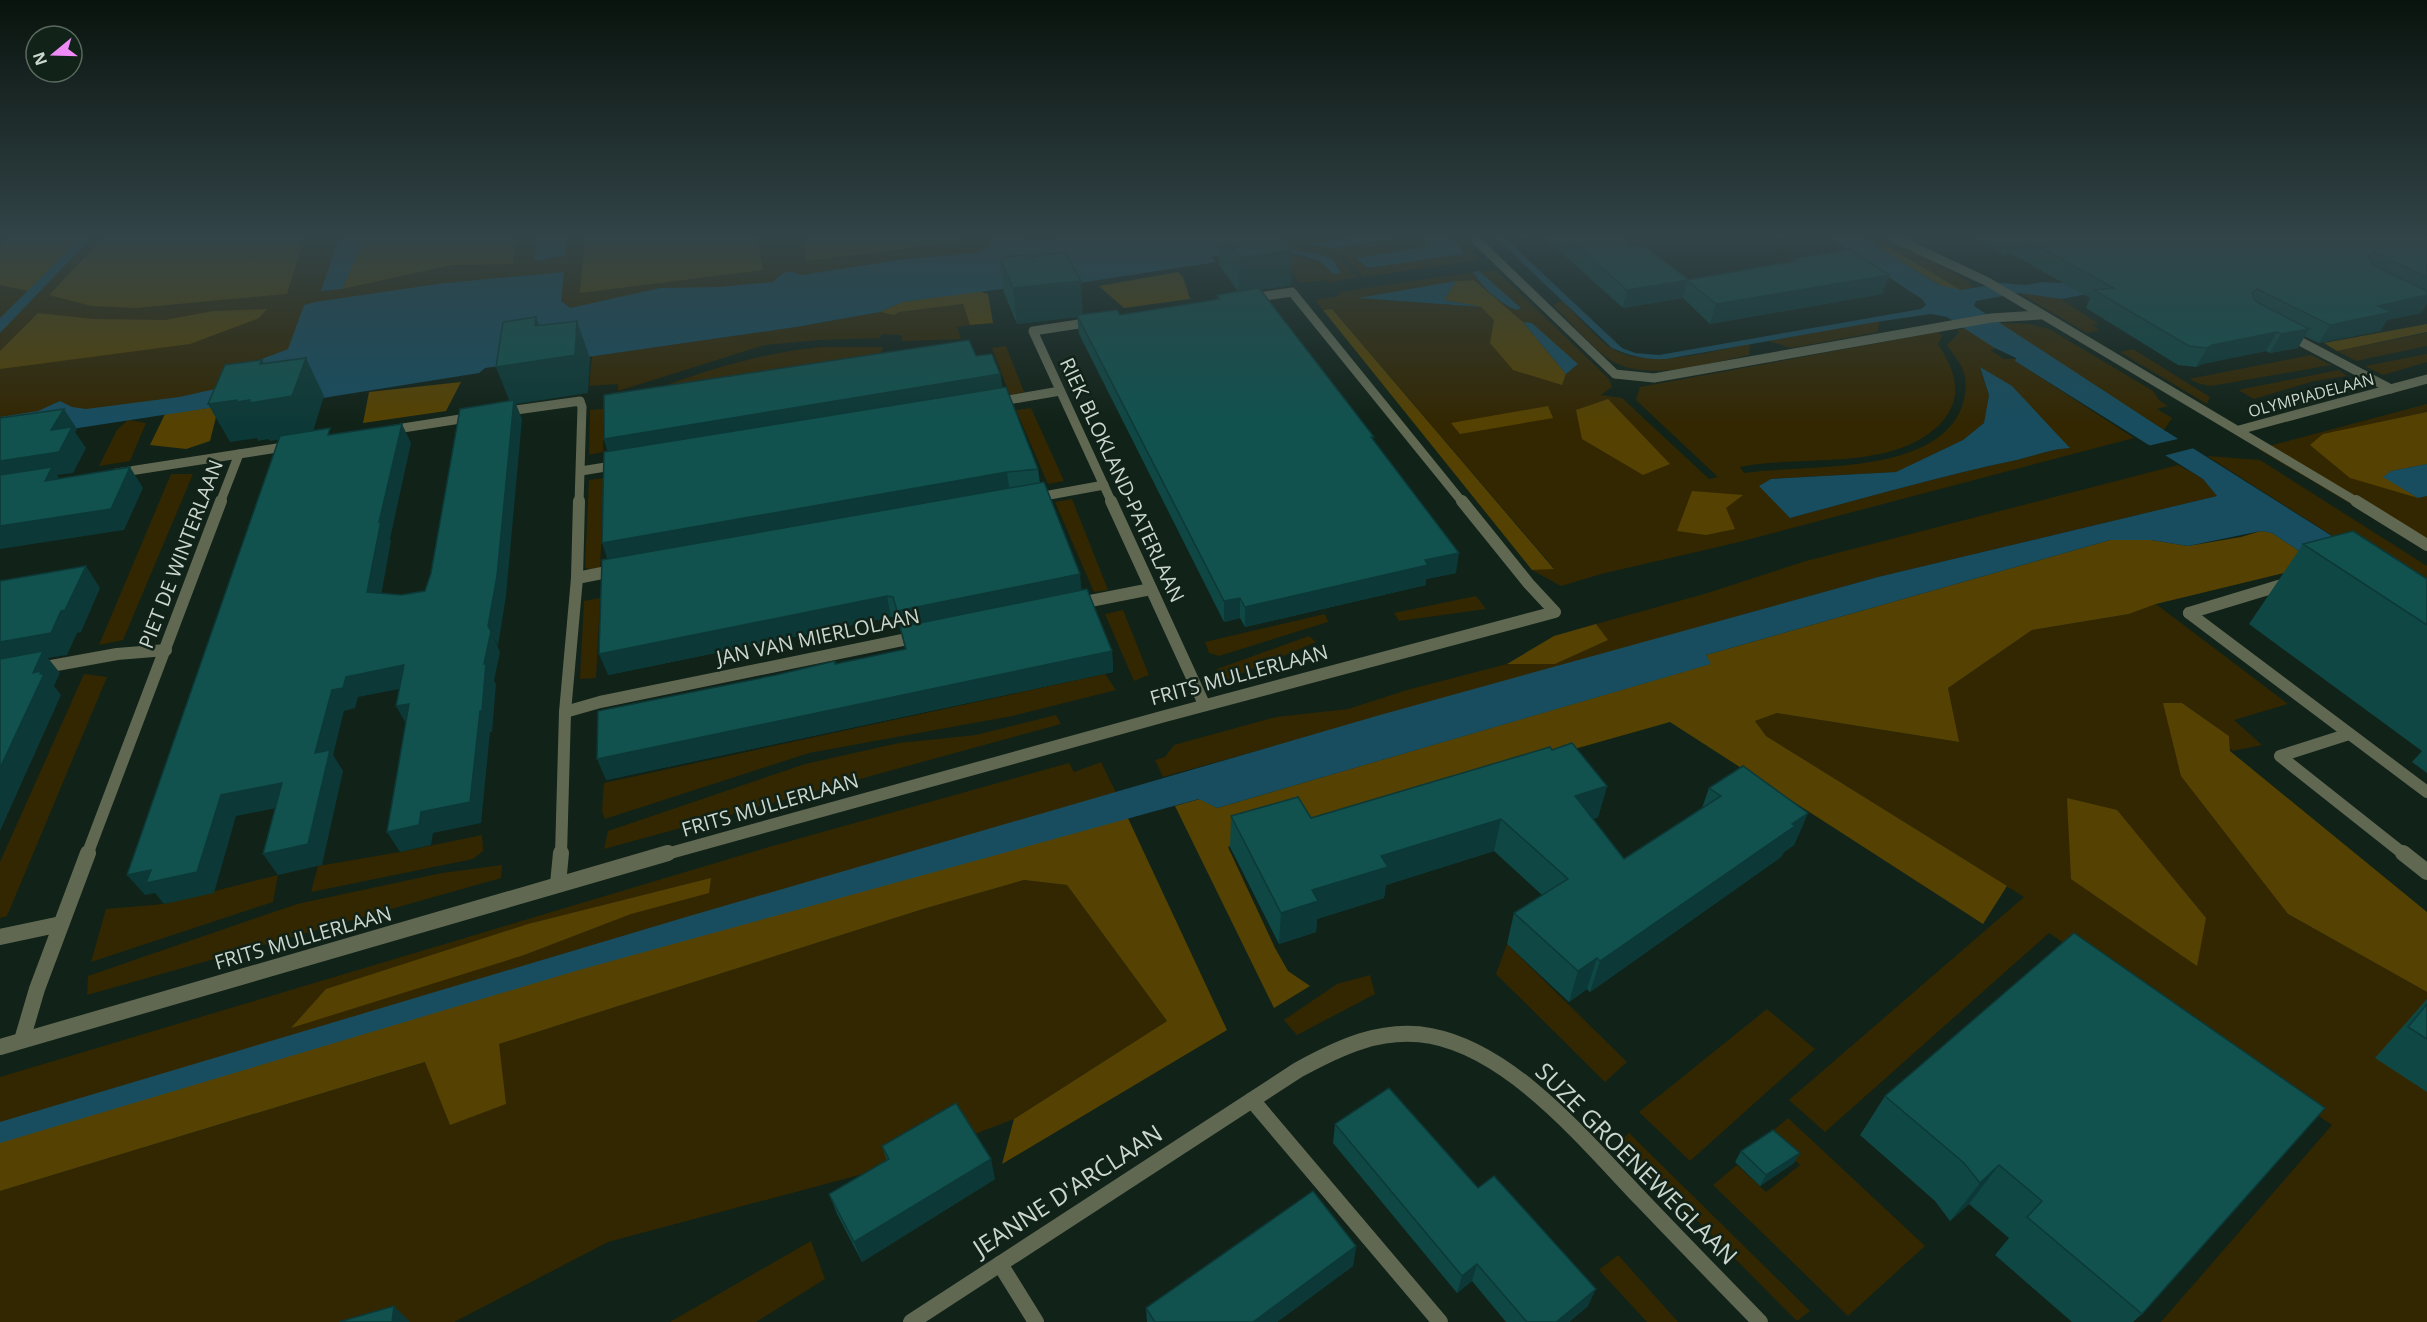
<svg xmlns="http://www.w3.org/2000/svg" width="2427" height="1322" font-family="'Open Sans',sans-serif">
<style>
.green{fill:#332702;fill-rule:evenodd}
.forest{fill:#554202}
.water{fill:#184d5f}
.pier{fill:#112218}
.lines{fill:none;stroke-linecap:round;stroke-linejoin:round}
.street-far2{stroke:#606852;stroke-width:9}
.street-far1{stroke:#606852;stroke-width:12}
.street{stroke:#606852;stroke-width:16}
.wall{fill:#0f4744}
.shaded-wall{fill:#0c3937}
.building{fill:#11524f;stroke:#0c3937;stroke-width:1.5}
.labels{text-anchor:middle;stroke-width:5;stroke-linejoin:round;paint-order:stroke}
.far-street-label{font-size:16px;fill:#cbd6cf;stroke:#112218}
.street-label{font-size:20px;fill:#cbd6cf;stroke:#112218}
.near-street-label{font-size:24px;fill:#cbd6cf;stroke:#112218}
</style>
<rect width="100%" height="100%" fill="#112218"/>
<!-- green -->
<g class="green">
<polygon points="0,238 1353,238 1316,244 1348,246 1397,238 1422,238 1431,246 1463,254 1461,246 1451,238 1460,238 1479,257 1473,261 1363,277 1341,255 1312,247 1338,256 1359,277 1328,283 1326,280 1301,283 1285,265 1288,254 1321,262 1333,274 1341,272 1332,258 1264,244 0,430"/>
<polygon points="1864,238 1889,238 1898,242 1965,279 1974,288 1961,290 1887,246 1877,247"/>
<path d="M1479,271h18l112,108 3,8 -11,8 21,3 87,81 9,-2 -82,-77 4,-13 298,-55 4,4 -4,8c17,27 27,52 3,79 -48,50 -140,31 -201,44l4,6c59,-9 177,3 213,-56 7,-12 11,-30 7,-44 -2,-9 -12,-20 -17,-28l12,-12 -2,-3 9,-2 27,19 6,1 -9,2 14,9h12l-1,2 119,77 -399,105 -134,31 -40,12 -29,-16 22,-2 -222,-259 -9,1 -8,-10 23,-4 2,-4 133,-20 33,34 14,1zM1474,280l49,42 9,1 45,42 -11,9 -4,10 -80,-77 -121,-9zM1980,368l89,80c-20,1 -38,9 -57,13 -75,16 -149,37 -222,57l-19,-39 125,-7 67,-32 21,-17 5,-28z"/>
<polygon points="2019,293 2061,299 2099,324 2092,325 2100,330 2087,333"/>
<path d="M1562,301c15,14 34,38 51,48 37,21 98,2 137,-5l-1,11c-40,8 -107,30 -143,2 -19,-15 -35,-35 -53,-52z"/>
<polygon points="963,304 970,325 957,327 961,339 902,341 902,335 882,334 879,338 818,340 765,345 618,391 618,384 589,386 592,356 796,327 880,312 894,315 899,312"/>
<polygon points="1879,321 1878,332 1791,348 1769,341"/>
<polygon points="1998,323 2029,324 2049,329 2153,391 2160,401 2168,406 2157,409 2172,418 2164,430"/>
<polygon points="2427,333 2427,346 2356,361 2337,351"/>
<polygon points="1006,346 1024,392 1010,395 992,348"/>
<path d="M822,347h61l-2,6 -217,33c52,-19 103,-34 158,-39z"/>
<polygon points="2133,349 2210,397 2207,404 2120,352"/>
<polygon points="2427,354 2427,362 2383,375 2365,366"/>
<polygon points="2311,355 2331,365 2211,386 2200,384 2189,379"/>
<polygon points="2339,370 2347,376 2314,381 2254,399 2238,390"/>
<polygon points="2427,404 2427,549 2258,449"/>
<polygon points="1031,408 1064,481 1048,484 1016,410"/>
<polygon points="603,409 603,452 589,455 590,410"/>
<polygon points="128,420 146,423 130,461 99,466 117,430"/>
<polygon points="2207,456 2260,460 2427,566 2427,596"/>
<polygon points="2178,465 2203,479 2217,496 1878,577 1163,777 1155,760 1165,757 1174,745 1276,717 1348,709 1407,690 1507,664 1555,664 1607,640 1596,624 1704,594 1806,561"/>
<polygon points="171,474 193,474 123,640 99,645"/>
<polygon points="604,478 600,571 585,568 589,480"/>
<polygon points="1072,499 1108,590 1094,592 1055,502"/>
<polygon points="1476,596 1486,609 1399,621 1394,613"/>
<polygon points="600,598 596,678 580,679 584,601"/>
<polygon points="2156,604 2288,704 2234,720 2262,745 2233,751 2230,749 2229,736 2182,703 2164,703 2288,914 2427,992 2427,1322 2161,1322 2332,1125 2049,933 1825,1132 1789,1100 2024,897 1766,736 1755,721 1777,713 1958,742 1948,688 2032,630 2129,614"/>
<polygon points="1123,610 1149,675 1134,681 1105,614"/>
<polygon points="1325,614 1328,622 1219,656 1209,653 1205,642"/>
<polygon points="1309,636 1316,642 1224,681 1217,669"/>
<polygon points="84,674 107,677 7,916 0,918 0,862"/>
<polygon points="1105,674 1116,690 1012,716 809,753 605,819 602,811 604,783"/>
<polygon points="1056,715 1061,724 604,849 608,831 805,764 899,743 976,735"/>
<polygon points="1101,762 1119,799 0,1123 0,1077 769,847 1069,763 1074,772"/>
<polygon points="482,835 483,851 473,859 311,892 318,866 400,852"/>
<polygon points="502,865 501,878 87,995 88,976 297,904 442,873"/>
<polygon points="278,875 273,902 91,962 106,909 164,904"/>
<polygon points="1024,880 1067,885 1167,1021 1014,1119 889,1167 608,1242 454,1322 0,1322 0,1191 426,1062 450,1125 499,1044 923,909"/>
<polygon points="1507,944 1627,1062 1605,1082 1496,974"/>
<polygon points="1370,975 1375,994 1297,1035 1284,1020 1337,984"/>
<polygon points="1767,1009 1815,1049 1690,1161 1639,1112"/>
<polygon points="1788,1118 1925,1246 1848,1316 1713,1185 1737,1165 1766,1192 1800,1165 1768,1135"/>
<polygon points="1629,1133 1810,1311 1797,1321 1619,1142"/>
<polygon points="811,1241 825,1279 756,1322 670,1322"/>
<polygon points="1618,1255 1678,1322 1647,1322 1599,1270"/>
</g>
<!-- forest -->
<g class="forest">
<polygon points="7,238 80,238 28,291 0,285 0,246"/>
<polygon points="103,238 304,238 287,294 136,308 91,306 49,295"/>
<polygon points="365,238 516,238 513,264 452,265 342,289"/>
<polygon points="585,238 757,238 763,270 580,293"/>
<polygon points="803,238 964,238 966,241 806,261"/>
<polygon points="1887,246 1961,290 1945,288 1877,247"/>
<polygon points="1178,272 1183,277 1190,299 1124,308 1099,286"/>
<polygon points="1474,280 1523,322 1566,374 1562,385 1513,370 1490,343 1494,320 1481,307 1444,300 1456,281"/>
<polygon points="979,291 988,294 993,323 970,325 963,304 899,312 894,315 880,312 902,302"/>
<polygon points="267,309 259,318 190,344 0,369 0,351 38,313 93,319 165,320 213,311"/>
<polygon points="1332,309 1554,569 1532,570 1323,310"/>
<polygon points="2427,324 2427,332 2337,351 2324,343"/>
<polygon points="461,382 446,411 363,423 369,392"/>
<polygon points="1608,399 1670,464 1643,475 1582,439 1576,410"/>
<polygon points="221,406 217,413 210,441 186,449 150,445 165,414"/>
<polygon points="1548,406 1553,418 1460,434 1451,423"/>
<polygon points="2427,412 2427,464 2391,471 2384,477 2418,498 2350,478 2310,445 2323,434"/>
<polygon points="1692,491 1743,495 1726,508 1735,529 1706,535 1677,531"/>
<polygon points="2261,531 2272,533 2427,636 2292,571 2156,604 2129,614 2032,630 1948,688 1959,742 1777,713 1755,721 1766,736 2007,886 1983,924 1670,722 1228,847 1275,948 1288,971 1310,986 1274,1008 1175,806 1200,799 1217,808 1710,664 1706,655 2110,540 2151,540 2188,546 2241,537"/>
<polygon points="1596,624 1608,640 1555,664 1507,664 1554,636"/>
<polygon points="2163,703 2182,703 2229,736 2230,751 2427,912 2427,992 2288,914 2181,776"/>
<polygon points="2067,798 2117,810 2206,918 2197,966 2071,879"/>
<polygon points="1119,799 1227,1030 1002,1164 1014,1119 1167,1021 1067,885 1024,880 923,909 499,1044 506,1104 450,1125 425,1062 0,1191 0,1141"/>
<polygon points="711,878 709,893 631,914 524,955 291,1028 326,989 528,924"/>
</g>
<!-- water -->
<g class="water">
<polygon points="81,238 91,238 0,333 0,318"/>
<polygon points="339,238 365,238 342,289 321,291"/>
<polygon points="537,238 567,238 564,256 537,261 534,259"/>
<path d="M988,238h34l2,4 35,-4h187l86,20 9,15 -8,1c-4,-4 -9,-10 -14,-13 -32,-14 -74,-8 -108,-4l5,5 -176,27 -25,-4 -13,4 -100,13 -22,10 -84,15 -243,35 -4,-3 -64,9 -6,5 -200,32 2,-8 -281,43v-23l38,-6 22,-10 12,6 14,2 93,-12 59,-13 19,-18 2,-6 29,-11 16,-44 11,-3 129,-19 120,-11 -3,29 9,7 90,-20 59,-1 54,-5c10,-11 15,-13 29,-7l102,-16 71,-6 16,-7z"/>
<polygon points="1353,238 1397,238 1333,248 1313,244"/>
<path d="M1422,238c18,0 36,-4 41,16l-95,14 -12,-10 74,-12z"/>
<path d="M1496,238h15l-5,1 116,109 13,5 24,2 262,-46 5,-4 -4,-6 -93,-61h35l75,47 22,5 41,-7 25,2 17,-3 17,1 92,-17 -25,20 -67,13 -42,-6 -43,8 -2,5 190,124 263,166v40l-155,-103 -11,-2 -73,15 -37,-6h-41l-404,115 5,9 -494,144 -18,-9 -620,171 -579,173v-21l686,-205 694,-202 498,-138 339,-81 -14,-17 -188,-118 1,-3 -23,-11 -46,-30 -16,-3 -55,8 -210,37c-20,1 -36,-3 -54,-11z"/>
<path d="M1479,271l42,37 -5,2c-17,-7 -34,-23 -43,-38z"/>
<polygon points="1456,281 1444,300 1482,307 1358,298"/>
<polygon points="1523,322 1532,323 1578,364 1566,374"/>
<path d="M1980,367l32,19 58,62c-20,1 -38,9 -58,13 -75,16 -148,37 -222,57l-31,-32 12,-7 125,-7 67,-32 21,-17 5,-28z"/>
<polygon points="2427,464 2427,496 2418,498 2383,477 2391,471"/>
</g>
<!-- pier -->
<polygon class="pier" points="2182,438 2198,447 2159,457 2143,447"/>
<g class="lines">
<!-- street-far2 -->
<g class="street-far2">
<polyline points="1474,238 1615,374 1654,378 1991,318 2040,315"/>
<polyline points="1894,238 1988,282 2359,503"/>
<polyline points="1251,298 1292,292 1463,503"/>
<polyline points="1092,322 1033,331 1112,503"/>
<polyline points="2288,335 2391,389"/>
<polyline points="996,402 1060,391"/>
<polyline points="502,412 580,401 582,407 579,503"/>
<polyline points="390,430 473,417"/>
<polyline points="2239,430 2427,379"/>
<polyline points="581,471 618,465"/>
<polyline points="117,473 239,454"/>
<polyline points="1033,498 1104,485"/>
<polyline points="220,503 239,454 290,446"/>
</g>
<!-- street-far1 -->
<g class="street-far1">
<polyline points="1111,501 1204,704"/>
<polyline points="2356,501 2427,545"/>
<polyline points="577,578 617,570"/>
<polyline points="1075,604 1151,589"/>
<polyline points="2189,613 2427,792"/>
<polyline points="2189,613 2285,584 2288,587"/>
<polyline points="40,668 117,654 166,650"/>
<polyline points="565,712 600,702 917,637"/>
<polyline points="2349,734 2280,756 2405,855"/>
<polyline points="87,855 221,501"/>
<polyline points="561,855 565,712 577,578 579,501"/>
<polyline points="663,855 1165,716 1555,612 1529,584 1462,501"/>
</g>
<!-- street -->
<g class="street">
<polyline points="2403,853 2427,872"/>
<polyline points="558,884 561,853"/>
<polyline points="0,937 61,924"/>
<polyline points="22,1040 37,989 88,853"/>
<polyline points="0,1047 668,853"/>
<polyline points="1252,1100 1440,1322"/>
<polyline points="1000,1264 1036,1322"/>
<path d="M911,1322l387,-252c42,-23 84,-43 133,-34 83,16 156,107 212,165 39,41 78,81 117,121"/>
</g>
</g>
<!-- wall -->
<g class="wall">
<polygon points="1219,238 1282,238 1291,285 1261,290 1373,440 1456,573 1426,579 1426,585 1245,627 1240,618 1224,622 1079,334 1077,317 1017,324 1004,293 1000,258 1030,257 1083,314 1120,315 1217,299 1217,295 1238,291 1219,265"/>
<polygon points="1545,238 1621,238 1631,247 1689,280 1792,262 1793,259 1889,275 1882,294 1710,324 1683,298 1623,308"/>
<polygon points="1975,238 2427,238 2427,303 2421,313 2387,320 2380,331 2319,343 2304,336 2298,348 2270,353 2266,351 2202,364 2196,367 2178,365 2086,308 2090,298 2008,252 2006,256"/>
<polygon points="976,356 1000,374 1002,387 1038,469 1040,483 1082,590 1112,651 1113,672 606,780 836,664 905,649 898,617 891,617 608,675 608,452 604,439"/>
<polygon points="2303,544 2427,579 2427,773 2412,762 2422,751 2249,624"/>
<polygon points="1552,750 1607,786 1598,817 1593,819 1624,859 1702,808 1709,788 1808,813 1794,845 1784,852 1781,857 1590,992 1587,989 1569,1002 1507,944 1514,913 1542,895 1494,851 1386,885 1384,898 1317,919 1316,932 1279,944 1230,847 1231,816 1311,818"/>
<polygon points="2074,933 2142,1314 2133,1322 2072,1322 1995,1255 2009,1238 1969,1204 1950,1221 1935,1201 1860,1135 1885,1096"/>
<polygon points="2427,999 2427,1092 2375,1058"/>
<polygon points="1335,1124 1478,1188 1588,1306 1569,1322 1506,1322 1472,1281 1457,1293 1333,1143"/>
<polygon points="882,1146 995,1179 862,1262 837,1214 829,1194 887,1161"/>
<polygon points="1741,1151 1800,1153 1794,1163 1760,1186 1735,1162"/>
<polygon points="1356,1246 1353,1266 1277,1322 1147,1322 1146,1308"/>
</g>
<!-- shaded-wall -->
<g class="shaded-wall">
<polygon points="1292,250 1291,285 1239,293 1240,258"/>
<polygon points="1889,275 1882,294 1710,324 1716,304"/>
<polygon points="1081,281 1083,317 1077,315 1077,317 1017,324 1013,288"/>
<polygon points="1687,281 1683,298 1623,308 1627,290"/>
<polygon points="2427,295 2427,303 2421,313 2387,320 2380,331 2319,343 2330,325 2378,306"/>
<polygon points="536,317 550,354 577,321 590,358 588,393 516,404 522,419 506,596 498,646 488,626 511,405 496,367 535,326"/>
<polygon points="2309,329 2298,348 2270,353 2281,334"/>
<polygon points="2277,332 2266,351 2202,364 2196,367 2207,348 2212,345"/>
<polygon points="306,358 324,396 312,435 270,441 268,439 258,441 257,438 230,442 208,404 260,364 262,360 282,398"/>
<polygon points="1000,374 1003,394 611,459 604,439"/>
<polygon points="64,409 77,429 75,432 86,448 73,473 57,475 66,488 0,484 0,461 51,430"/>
<polygon points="402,424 411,443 390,539 391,541 378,612 367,592 379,522"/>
<polygon points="130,467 143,488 124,530 0,549 0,526"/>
<polygon points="1007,472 1010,493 609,564 602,543"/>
<polygon points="1459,553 1456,573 1426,579 1426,585 1245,627 1245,607 1425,560"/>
<polygon points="86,566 100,588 81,632 77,633 67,655 48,658 60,673 54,686 61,695 0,831 0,642 61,611"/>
<polygon points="1080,574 1082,595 901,632 897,611"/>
<polygon points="887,596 891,617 608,675 599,654"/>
<polygon points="1240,598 1240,618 1224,622 1224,601"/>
<polygon points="491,631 500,652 494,681 496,684 492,732 490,732 481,823 433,833 431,845 400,852 387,832 421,812 484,664"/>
<polygon points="1112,651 1113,672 606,780 597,759"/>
<polygon points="404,665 415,686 358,697 355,708 344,711 333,755 343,771 322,865 278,875 263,854 315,753 332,690 346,677"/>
<polygon points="409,704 408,727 396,706"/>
<polygon points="282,783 296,804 236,816 214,893 164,904 155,893 145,895 127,875 151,870 221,795"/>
<polygon points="1607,786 1598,817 1566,827 1575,796"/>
<polygon points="1808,813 1794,845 1784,852 1781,857 1590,992 1600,961"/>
<polygon points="1501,819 1494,851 1386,885 1384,898 1317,919 1316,932 1279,944 1281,913 1312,890 1381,856"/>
<polygon points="1597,958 1587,989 1569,1002 1578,971"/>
<polygon points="1800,1153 1794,1163 1760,1186 1766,1175"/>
<polygon points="991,1159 995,1179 862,1262 854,1242"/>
<polygon points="1999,1165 1969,1204 1950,1221 1980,1183"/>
<polygon points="1356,1246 1353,1266 1277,1322 1253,1322"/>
<polygon points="1477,1264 1472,1281 1457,1293 1462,1276"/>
<polygon points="1596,1289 1588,1306 1569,1322 1556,1322"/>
<polygon points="394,1306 410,1322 392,1322"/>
</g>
<!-- building -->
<g class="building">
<polygon points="1225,238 1282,238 1292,250 1240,258"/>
<polygon points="1568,238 1621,238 1631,247 1643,245 1689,280 1627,290"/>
<polygon points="2023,238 2427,238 2427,277 2374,252 2369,257 2372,265 2427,291 2427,295 2378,306 2392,312 2330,325 2257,289 2252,293 2255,301 2309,329 2281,334 2277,332 2212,345 2207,348 2189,346 2094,290 2114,288"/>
<polygon points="1850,249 1889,275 1716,304 1687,280 1796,261 1793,259"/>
<polygon points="1065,252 1081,281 1013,288 1000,258 1028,254 1030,257"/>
<polygon points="1259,288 1374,437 1371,437 1459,553 1425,560 1428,565 1245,607 1240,598 1224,601 1077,315 1117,310 1120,315 1220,299 1217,295"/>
<polygon points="536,317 535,326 577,321 575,355 496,367 503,322"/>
<polygon points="969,340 976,356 992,354 1000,374 604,439 604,395"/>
<polygon points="306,358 292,396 249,403 250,400 237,402 237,400 208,404 225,365 262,360 260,364"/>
<polygon points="1006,387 1038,469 1007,472 602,543 604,452"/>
<polygon points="514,400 497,576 488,626 491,631 484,664 486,663 482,711 480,711 470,802 421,812 419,825 387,832 409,704 396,706 404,665 346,677 343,688 332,690 315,753 330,750 308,844 263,854 282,783 221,795 197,872 146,883 151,870 127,875 280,436 330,428 328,435 402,424 379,522 381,521 367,592 401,595 425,591 431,573 460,409"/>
<polygon points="64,409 51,430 72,427 59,452 0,461 0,418"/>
<polygon points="52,467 45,481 130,467 111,509 0,526 0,475"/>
<polygon points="1044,482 1080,574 897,611 893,597 887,596 599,654 602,560"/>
<polygon points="2353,531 2427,579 2427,625 2303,544"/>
<polygon points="86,566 65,610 61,611 51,633 0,642 0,581"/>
<polygon points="1087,589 1112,651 597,759 598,711 776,675 835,661 835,664 906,649 900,627"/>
<polygon points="43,651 33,673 41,671 40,674 44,674 0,768 0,659"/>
<polygon points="1572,743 1607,786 1575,796 1624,859 1721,796 1709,788 1743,766 1808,813 1792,824 1795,826 1600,961 1597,958 1578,971 1514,913 1568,879 1501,819 1381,856 1388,867 1312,890 1318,901 1281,913 1231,816 1298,797 1311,818 1550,747 1552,750"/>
<polygon points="2074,933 2325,1108 2142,1314 2027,1217 2042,1201 1999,1165 1980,1183 1964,1163 1885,1096"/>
<polygon points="2427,1004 2427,1039 2408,1027"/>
<polygon points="1389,1088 1478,1188 1494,1176 1596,1289 1556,1322 1527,1322 1477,1264 1462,1276 1335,1124"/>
<polygon points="956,1103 991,1159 854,1242 829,1194 889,1159 882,1146"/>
<polygon points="1773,1130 1800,1153 1766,1175 1741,1151"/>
<polygon points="1313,1191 1356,1246 1253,1322 1155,1322 1146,1308"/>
<polygon points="394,1306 392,1322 339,1322"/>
</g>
<!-- sky -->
<linearGradient id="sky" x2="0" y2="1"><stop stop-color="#09130d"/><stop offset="0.56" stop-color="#324448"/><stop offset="1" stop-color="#324448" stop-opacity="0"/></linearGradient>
<rect width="2427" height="423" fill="url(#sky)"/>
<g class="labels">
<!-- far-street labels -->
<g class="far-street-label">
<text transform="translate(2311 395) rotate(-15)" y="6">OLYMPIADELAAN</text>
</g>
<!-- street labels -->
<g class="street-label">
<text transform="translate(1122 480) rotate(65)" y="7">RIEK BLOKLAND-PATERLAAN</text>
<text transform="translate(181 554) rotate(-69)" y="7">PIET DE WINTERLAAN</text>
<text transform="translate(818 637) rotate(-12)" y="7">JAN VAN MIERLOLAAN</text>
<text transform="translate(1239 675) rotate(-15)" y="7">FRITS MULLERLAAN</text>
<text transform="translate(770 805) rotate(-16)" y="7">FRITS MULLERLAAN</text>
<text transform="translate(303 938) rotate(-16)" y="7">FRITS MULLERLAAN</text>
</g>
<!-- near-street labels -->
<g class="near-street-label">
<text transform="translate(1636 1164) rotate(45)" y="8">SUZE GROENEWEGLAAN</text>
<text transform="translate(1068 1191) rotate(-33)" y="8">JEANNE D'ARCLAAN</text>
</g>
</g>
<!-- north arrow -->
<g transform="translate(54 54) rotate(251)"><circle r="28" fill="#112218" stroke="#5b6a61" stroke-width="1.5"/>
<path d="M0-4.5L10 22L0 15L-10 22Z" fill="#ef8bf7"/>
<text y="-9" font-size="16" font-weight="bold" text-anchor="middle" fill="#cbd6cf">N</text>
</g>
</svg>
